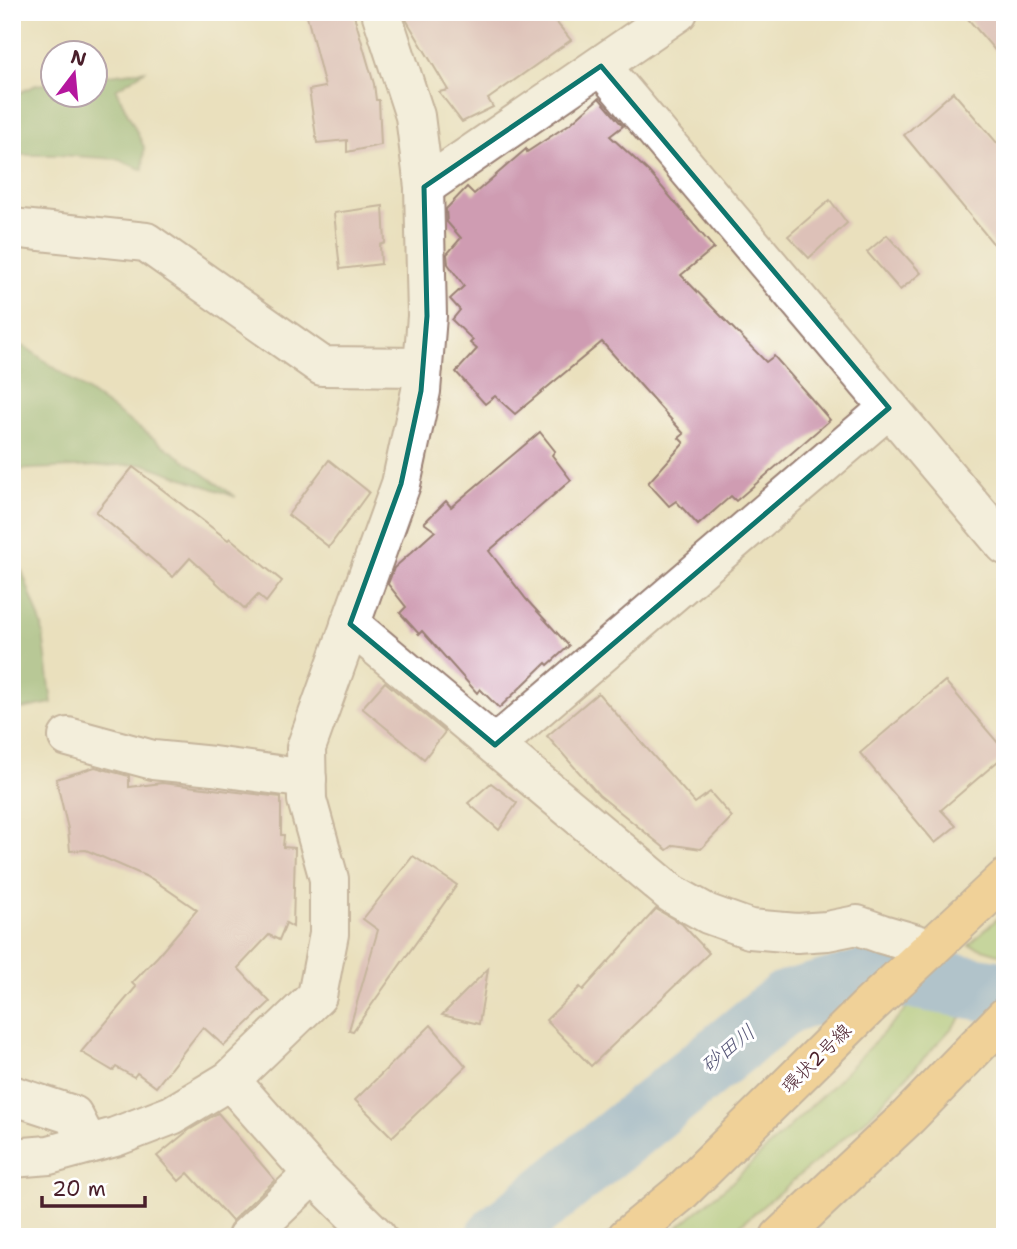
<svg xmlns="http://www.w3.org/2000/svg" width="1017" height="1249" font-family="'Shantell Sans','Klee One',sans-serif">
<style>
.green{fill:#9cc774;stroke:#737350;stroke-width:2}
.forest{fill:#7dac66;stroke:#646648;stroke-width:2}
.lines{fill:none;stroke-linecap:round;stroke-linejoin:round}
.river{stroke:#6ea1da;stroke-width:63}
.building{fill:#cf9cb2}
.minor-casing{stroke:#9a8074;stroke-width:42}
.major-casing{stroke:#9a8074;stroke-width:42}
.minor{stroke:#fff;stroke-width:38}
.major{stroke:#f8bf6c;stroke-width:38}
.marked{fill:none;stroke:#0f766e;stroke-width:5;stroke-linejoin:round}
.labels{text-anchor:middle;stroke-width:6;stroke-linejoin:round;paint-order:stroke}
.street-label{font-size:19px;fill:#4a1f2b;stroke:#fff}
.water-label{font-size:21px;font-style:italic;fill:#5a5a7a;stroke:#fff}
</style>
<rect width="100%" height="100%" fill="#fff"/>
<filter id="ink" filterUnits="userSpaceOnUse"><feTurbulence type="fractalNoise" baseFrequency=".0143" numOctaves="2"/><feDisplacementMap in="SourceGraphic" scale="14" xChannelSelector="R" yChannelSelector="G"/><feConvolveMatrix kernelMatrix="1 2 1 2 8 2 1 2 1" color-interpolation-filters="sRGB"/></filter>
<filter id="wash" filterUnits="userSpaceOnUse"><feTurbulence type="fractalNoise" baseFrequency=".00686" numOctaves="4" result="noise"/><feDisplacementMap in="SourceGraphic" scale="28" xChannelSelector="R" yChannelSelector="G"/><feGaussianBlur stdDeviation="1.57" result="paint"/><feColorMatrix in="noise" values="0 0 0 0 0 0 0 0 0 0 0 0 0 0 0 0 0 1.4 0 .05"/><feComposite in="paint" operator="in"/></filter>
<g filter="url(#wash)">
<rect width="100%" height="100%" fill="#eae0bd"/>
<!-- green -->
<g class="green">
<polygon points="1005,911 1005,956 969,945"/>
<polygon points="911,1004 962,1017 870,1116 726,1237 666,1237 731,1183 832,1086"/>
</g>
<!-- forest -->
<g class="forest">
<polygon points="146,70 116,89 144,147 143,170 117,159 58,155 12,155 12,96 36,85 52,83 52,94 94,94 95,77"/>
<polygon points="12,341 27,348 236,497 144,464 12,470"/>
<polygon points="12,543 42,626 52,703 12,711"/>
</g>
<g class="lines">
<!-- river -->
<polyline class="river" points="497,1237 786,1002 890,974 1005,993"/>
</g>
<g id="blocks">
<!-- building -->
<g class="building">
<polygon points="306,12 353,12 374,84 376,100 379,100 381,145 347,152 347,140 317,143 309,90 325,87"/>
<polygon points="404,12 548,12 571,40 488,99 493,107 462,122 439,92 448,90 407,21"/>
<polygon points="962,12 1005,12 1005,62"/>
<polygon points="953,92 1005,152 1005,258 904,135"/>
<polygon points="599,98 623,126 610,136 649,172 714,248 681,275 766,362 774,356 830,420 736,501 731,496 698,525 676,501 669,506 648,483 684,443 679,438 684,434 602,342 515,414 495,396 485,404 456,372 477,349 470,343 473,340 452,320 460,310 450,299 464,286 448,264 447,254 461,238 447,222 446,209 467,187 474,194 526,149 527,152 571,123"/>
<polygon points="830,200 847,223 809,258 788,236"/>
<polygon points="383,206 385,243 380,245 381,264 340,269 334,213"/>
<polygon points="887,235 921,273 900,290 867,252"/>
<polygon points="540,432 555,451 552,455 571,480 489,551 526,599 569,646 548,665 546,663 499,708 480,689 477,693 422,631 419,634 400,613 406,607 388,584 394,568 435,531 424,523 446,501 451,507"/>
<polygon points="329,460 369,492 329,547 288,515"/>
<polygon points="133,467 228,540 230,538 282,581 266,602 258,595 245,609 190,558 173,577 96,512"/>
<polygon points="945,681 1005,751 1005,755 941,810 956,826 935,843 860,753"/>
<polygon points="385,682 445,732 424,759 362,708"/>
<polygon points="598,693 695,803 710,792 732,817 701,849 674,845 667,850 599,795 547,736"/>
<polygon points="95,767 129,776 129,787 162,783 281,797 281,835 284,835 283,847 295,848 293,927 286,923 279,940 269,935 238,968 270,1002 224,1046 203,1027 156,1087 137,1073 134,1077 116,1067 113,1071 81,1052 136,987 132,983 158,956 197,910 152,879 86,850 70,851 68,829 56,779"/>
<polygon points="491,783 517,803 499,830 468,803"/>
<polygon points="413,856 457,885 353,1031 349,1030 378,930 363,919"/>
<polygon points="656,909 682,924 709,953 591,1066 546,1020 580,987 583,990"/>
<polygon points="488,969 479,1024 442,1015"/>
<polygon points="431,1025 466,1066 392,1137 355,1100"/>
<polygon points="218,1113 275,1180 232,1221 188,1173 179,1181 157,1156 189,1130"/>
</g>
</g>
</g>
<g filter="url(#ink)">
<use href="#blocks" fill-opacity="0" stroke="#9a8074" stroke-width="2"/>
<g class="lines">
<defs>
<g id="minor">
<polyline points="601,66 1005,545"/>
<polyline points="424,187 678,12"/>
<polyline points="12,228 146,242 322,366 423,367"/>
<polyline points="350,624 672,894 708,914 750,929 797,933 827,931 857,925 882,934 930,948"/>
<polyline points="68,737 153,760 213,766 307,779"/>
<polyline points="495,745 889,408"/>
<polyline points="230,1080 313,1174 377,1237"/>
<polyline points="12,1095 73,1115 88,1144"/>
<polyline points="12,1158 49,1155 115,1137 172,1115 230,1080 317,996 329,934 329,879 307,800 306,748 401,484 421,391 427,316 424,187 415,116 381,12"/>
<polyline points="247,1237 313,1174"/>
</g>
<g id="major">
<polyline points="627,1237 679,1194 867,1008 1005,879"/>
<polyline points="780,1237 908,1117 1005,1017"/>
</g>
</defs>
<!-- minor casing -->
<use href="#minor" class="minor-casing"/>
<!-- major casing -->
<use href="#major" class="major-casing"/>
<!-- minor -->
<use href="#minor" class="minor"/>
<!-- major -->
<use href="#major" class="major"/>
</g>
</g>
<!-- marked area -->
<path d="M0 0H1017V1249H0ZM601,66l288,342 -394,337 -145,-121 51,-140 20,-93 6,-75 -3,-129z" fill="#eae0bd" fill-opacity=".55" fill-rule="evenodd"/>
<path class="marked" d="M601,66l288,342 -394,337 -145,-121 51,-140 20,-93 6,-75 -3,-129z"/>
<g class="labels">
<!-- street labels -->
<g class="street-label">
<text transform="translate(816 1058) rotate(-45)" y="7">環状2号線</text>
</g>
<!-- water labels -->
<g class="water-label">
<text transform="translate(728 1049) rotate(-39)" y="7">砂田川</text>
</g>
</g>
<!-- margin -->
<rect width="1017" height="1249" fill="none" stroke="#fff" stroke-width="42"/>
<!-- north arrow -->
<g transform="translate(74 74) rotate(16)"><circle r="33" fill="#ffffff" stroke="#b7a5aa" stroke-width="2"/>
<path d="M0-5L12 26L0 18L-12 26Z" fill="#b5179e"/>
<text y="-10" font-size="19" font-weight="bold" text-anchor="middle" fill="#4a1f2b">N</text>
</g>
<!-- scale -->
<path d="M42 1196v10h103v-10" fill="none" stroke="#4a1f2b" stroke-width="3.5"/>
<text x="52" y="1196" font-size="21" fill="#4a1f2b" stroke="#ffffff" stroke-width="5" paint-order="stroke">20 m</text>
</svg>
